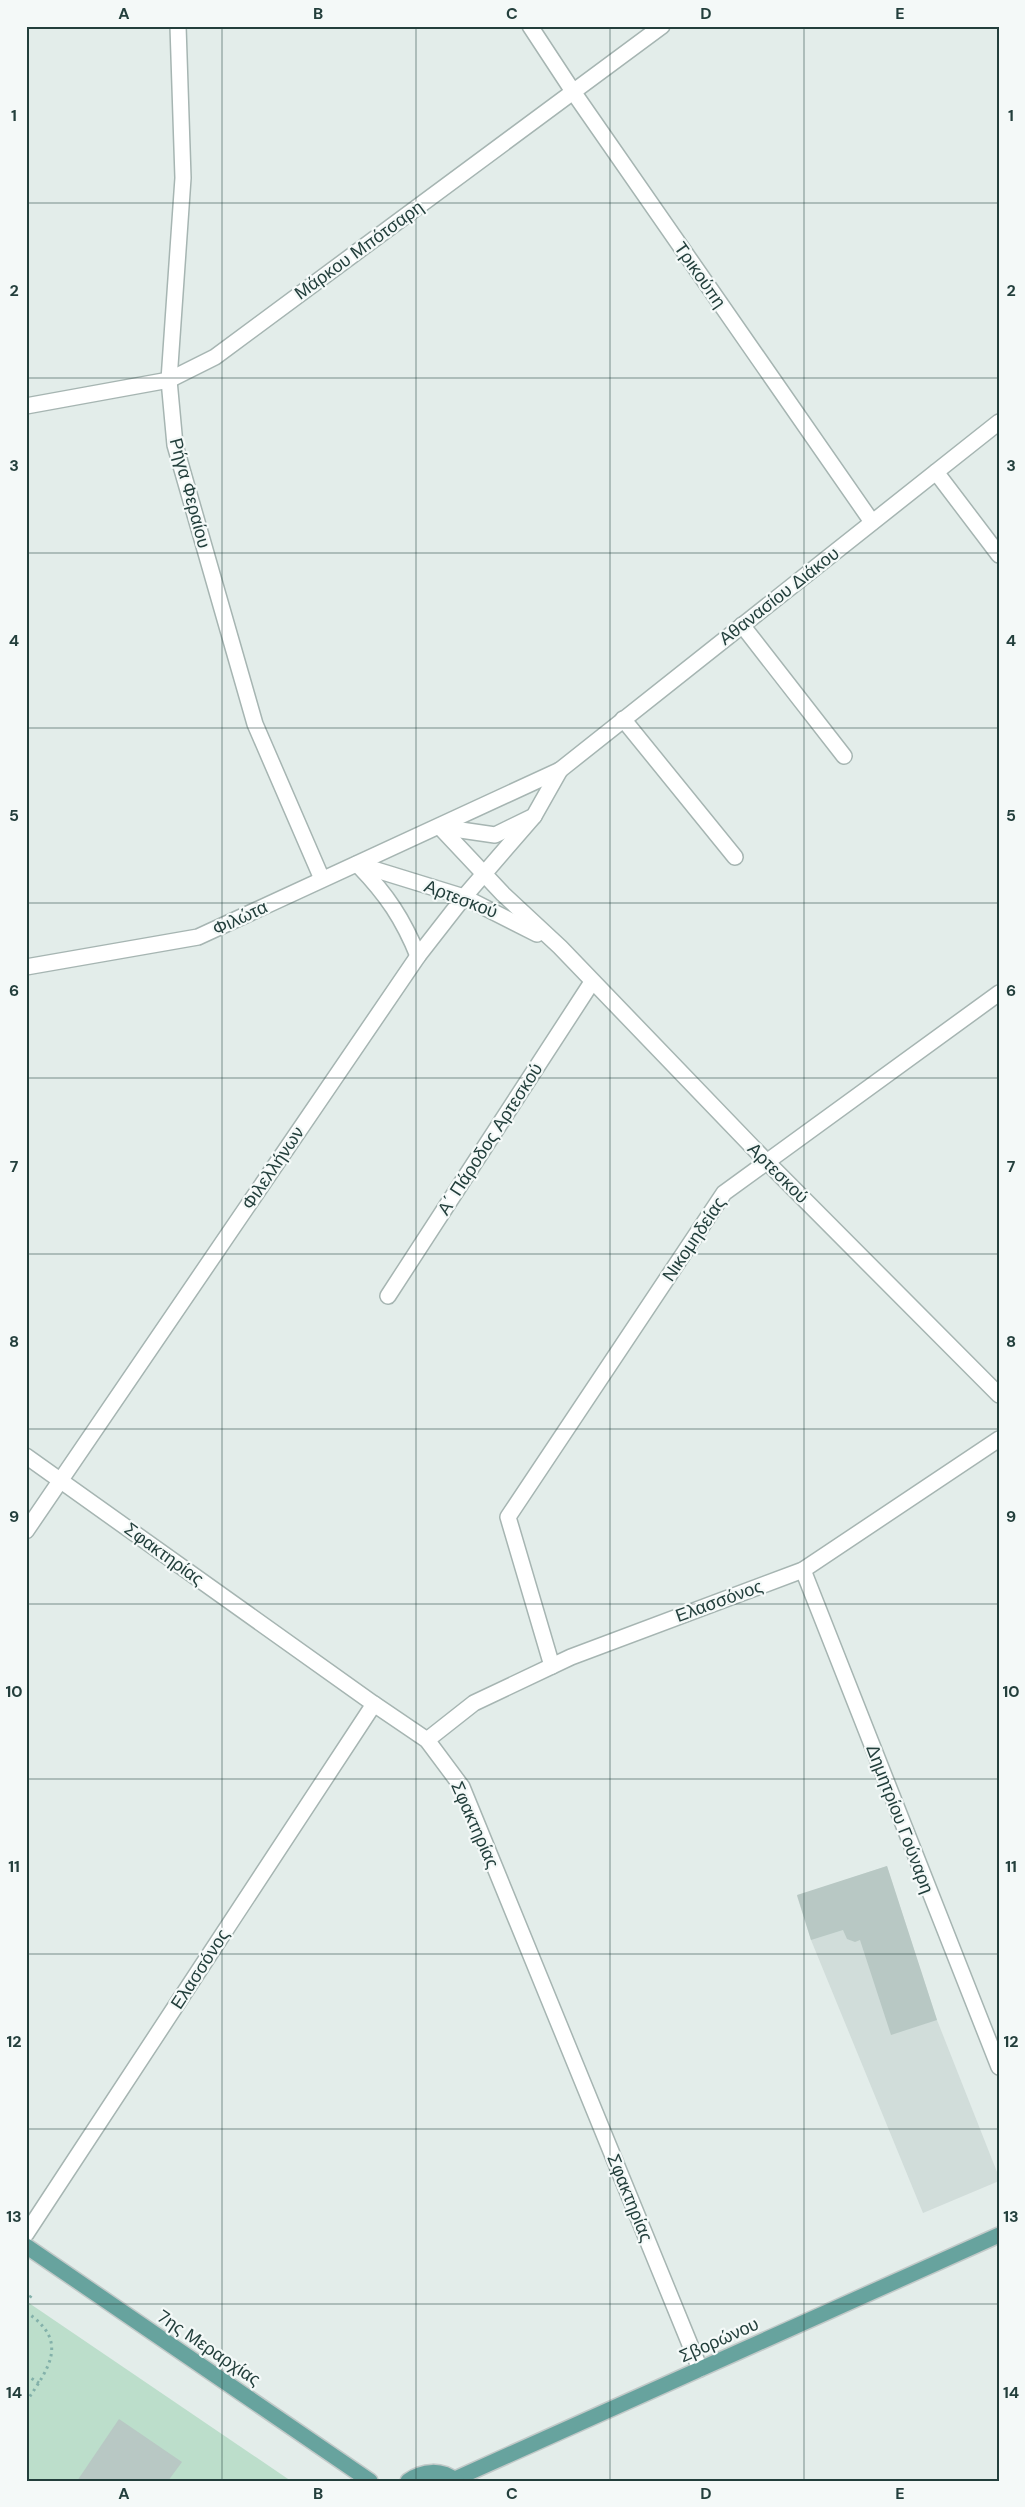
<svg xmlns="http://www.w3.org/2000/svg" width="1025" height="2507" font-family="'DM Sans',sans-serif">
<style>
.built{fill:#d1ddda}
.green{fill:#bcdecb}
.building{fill:#b8c8c4}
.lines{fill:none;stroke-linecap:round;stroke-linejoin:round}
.minor-casing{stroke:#a6b5b2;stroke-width:18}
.major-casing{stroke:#c1c9c8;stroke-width:18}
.path{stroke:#83b1aa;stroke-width:3;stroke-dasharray:2.5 4;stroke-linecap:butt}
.minor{stroke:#fff;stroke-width:15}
.major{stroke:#67a39e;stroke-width:15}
.grid{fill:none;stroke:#233f3c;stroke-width:1;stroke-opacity:0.55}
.labels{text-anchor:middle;stroke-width:4.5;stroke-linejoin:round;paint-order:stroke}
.street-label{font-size:18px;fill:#233f3c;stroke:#f4f9f8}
.neatline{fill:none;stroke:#233f3c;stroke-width:2}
.grid-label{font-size:16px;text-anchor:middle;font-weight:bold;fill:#233f3c}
</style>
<rect width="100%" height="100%" fill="#e3edea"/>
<!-- built -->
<polygon class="built" points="887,1866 937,2020 999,2177 999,2181 923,2213 811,1940 797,1896"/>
<!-- green -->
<polygon class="green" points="26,2301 291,2481 26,2481"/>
<!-- building -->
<g class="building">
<polygon points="887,1866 937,2020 891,2035 860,1940 855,1942 847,1939 843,1930 811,1940 797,1895"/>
<polygon points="119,2419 182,2462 168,2481 77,2481"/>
</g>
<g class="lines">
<defs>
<g id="minor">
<polyline points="178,26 183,178 169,380 175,445 255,724 322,879"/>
<polyline points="530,26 574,93 872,522"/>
<polyline points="26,406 169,380 215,357 662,26"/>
<polyline points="936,472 999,555"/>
<polyline points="742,625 844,756"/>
<polyline points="623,719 735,857"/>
<polyline points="440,827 503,894 560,947 767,1162 999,1395"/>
<polyline points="440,827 495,835 534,816 560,770"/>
<polyline points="357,864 464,897 537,934"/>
<path d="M359,866c28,29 44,53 59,90"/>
<polyline points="26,967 198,937 560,770 999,422"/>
<polyline points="388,1296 592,982"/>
<polyline points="26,1456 374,1704 427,1740 462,1787 700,2369"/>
<polyline points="26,1531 418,956 464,897 534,816"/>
<polyline points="803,1570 999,2067"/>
<polyline points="552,1666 508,1517 724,1193 999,993"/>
<polyline points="427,1740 474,1703 571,1657 803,1570 999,1439"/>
<polyline points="26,2234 374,1704"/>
</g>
<g id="major">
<polyline points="26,2246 370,2481"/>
<polyline points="455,2479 999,2235"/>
<path d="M408,2481c15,-11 34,-12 48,0"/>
</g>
</defs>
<!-- minor casing -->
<use href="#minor" class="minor-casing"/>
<!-- major casing -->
<use href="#major" class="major-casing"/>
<!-- path -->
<g class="path">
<polyline points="26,2303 33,2293"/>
<path d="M26,2312c44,29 23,56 0,90"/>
<polyline points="26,2375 39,2383"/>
</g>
<!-- minor -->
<use href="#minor" class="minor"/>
<!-- major -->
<use href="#major" class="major"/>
</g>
<!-- grid -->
<path class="grid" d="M222,26v2455M416,26v2455M610,26v2455M804,26v2455M26,203h973M26,378h973M26,553h973M26,728h973M26,903h973M26,1078h973M26,1254h973M26,1429h973M26,1604h973M26,1779h973M26,1954h973M26,2129h973M26,2304h973"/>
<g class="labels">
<!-- street labels -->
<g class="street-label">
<text transform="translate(359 250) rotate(-36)" y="6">Μάρκου Μπότσαρη</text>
<text transform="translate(700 275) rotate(55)" y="6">Τρικούπη</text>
<text transform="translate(190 493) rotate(75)" y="6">Ρήγα Φεραίου</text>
<text transform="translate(779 596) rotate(-38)" y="6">Αθανασίου Διάκου</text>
<text transform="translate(461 899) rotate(21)" y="6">Αρτεσκού</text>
<text transform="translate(240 918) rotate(-25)" y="6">Φιλώτα</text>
<text transform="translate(490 1139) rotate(-57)" y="6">Α΄ Πάροδος Αρτεσκού</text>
<text transform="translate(273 1168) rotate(-56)" y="6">Φιλελλήνων</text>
<text transform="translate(778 1173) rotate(45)" y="6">Αρτεσκού</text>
<text transform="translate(694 1239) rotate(-56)" y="6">Νικομηδείας</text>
<text transform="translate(164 1554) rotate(36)" y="6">Σφακτηρίας</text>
<text transform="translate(719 1601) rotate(-20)" y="6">Ελασσόνος</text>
<text transform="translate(900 1819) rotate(69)" y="6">Δημητρίου Γούναρη</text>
<text transform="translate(475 1825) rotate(66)" y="6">Σφακτηρίας</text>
<text transform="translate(200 1969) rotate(-57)" y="6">Ελασσόνος</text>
<text transform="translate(630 2198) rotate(68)" y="6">Σφακτηρίας</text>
<text transform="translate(719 2340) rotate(-24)" y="6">Σβορώνου</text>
<text transform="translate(209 2348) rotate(34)" y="6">7ης Μεραρχίας</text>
</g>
</g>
<!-- border -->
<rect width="1025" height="2507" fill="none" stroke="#f4f9f8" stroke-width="55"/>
<rect x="28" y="28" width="970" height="2452" class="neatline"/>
<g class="grid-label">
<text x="124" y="19">A</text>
<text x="318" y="19">B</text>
<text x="512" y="19">C</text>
<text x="706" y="19">D</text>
<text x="900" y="19">E</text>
<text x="14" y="121">1</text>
<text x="1011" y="121">1</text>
<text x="14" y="296">2</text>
<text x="1011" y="296">2</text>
<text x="14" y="471">3</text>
<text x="1011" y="471">3</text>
<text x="14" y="646">4</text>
<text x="1011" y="646">4</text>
<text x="14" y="821">5</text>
<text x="1011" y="821">5</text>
<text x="14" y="996">6</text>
<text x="1011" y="996">6</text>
<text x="14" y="1172">7</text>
<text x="1011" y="1172">7</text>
<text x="14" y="1347">8</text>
<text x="1011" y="1347">8</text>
<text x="14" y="1522">9</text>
<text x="1011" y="1522">9</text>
<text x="14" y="1697">10</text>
<text x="1011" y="1697">10</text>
<text x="14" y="1872">11</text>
<text x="1011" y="1872">11</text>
<text x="14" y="2047">12</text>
<text x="1011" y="2047">12</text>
<text x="14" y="2222">13</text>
<text x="1011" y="2222">13</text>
<text x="14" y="2398">14</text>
<text x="1011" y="2398">14</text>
<text x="124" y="2499">A</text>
<text x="318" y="2499">B</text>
<text x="512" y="2499">C</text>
<text x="706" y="2499">D</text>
<text x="900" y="2499">E</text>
</g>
</svg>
